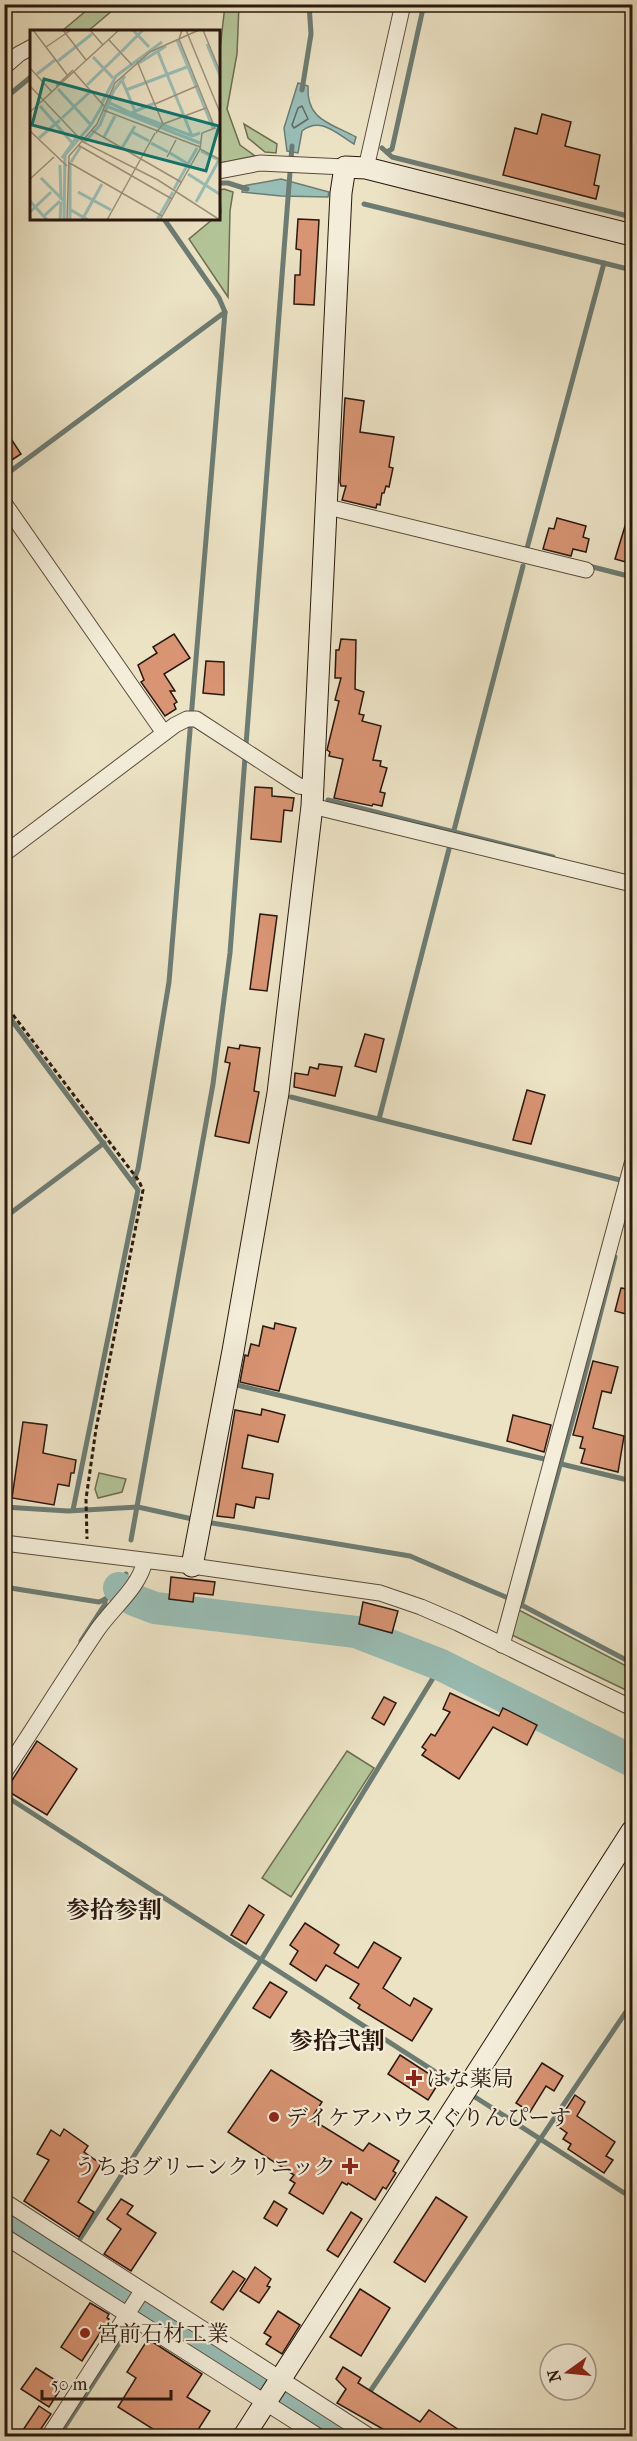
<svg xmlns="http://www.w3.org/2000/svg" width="637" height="2441" font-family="'IM FELL French Canon','Noto Serif JP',serif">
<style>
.green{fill:#b3c598;stroke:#6e6e53;stroke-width:1.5}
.water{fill:#99beb6;stroke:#6d7c73;stroke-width:1.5}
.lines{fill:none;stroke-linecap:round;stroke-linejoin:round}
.shore{stroke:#626b62;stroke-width:1.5}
.stream{stroke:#6d7c73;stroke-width:5}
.river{stroke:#99beb6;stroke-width:32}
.building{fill:#d89473;stroke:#2a180e;stroke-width:1.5}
.street-casing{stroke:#5a4b3c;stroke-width:17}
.secondary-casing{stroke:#2a180e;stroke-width:23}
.path{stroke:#2a180e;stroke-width:3;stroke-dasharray:4.5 3;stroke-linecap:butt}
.street{stroke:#f3edd9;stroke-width:15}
.secondary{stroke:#f3edd9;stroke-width:21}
.poi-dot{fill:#8f2418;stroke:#f3edd9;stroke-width:2}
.labels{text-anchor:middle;stroke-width:4.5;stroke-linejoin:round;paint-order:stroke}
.poi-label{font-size:22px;fill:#2a180e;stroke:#f3edd9;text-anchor:start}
.neighbourhood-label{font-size:24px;font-weight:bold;fill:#2a180e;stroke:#f3edd9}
.inset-river{fill:none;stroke:#99beb6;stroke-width:3}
.inset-road{fill:none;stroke:#9e927c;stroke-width:1.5}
.view{fill:#0f766e;fill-opacity:0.15;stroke:#0f766e;stroke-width:3}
.inset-edge{fill:none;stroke:#2a180e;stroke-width:3}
</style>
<rect width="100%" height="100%" fill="#ece3c5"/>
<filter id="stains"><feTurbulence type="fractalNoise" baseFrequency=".00333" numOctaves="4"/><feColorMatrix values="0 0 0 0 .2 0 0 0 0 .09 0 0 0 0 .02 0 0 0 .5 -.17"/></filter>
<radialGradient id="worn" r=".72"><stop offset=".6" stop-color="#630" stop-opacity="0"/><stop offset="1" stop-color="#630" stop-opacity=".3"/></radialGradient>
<!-- green -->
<g class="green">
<polygon points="93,5 119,5 88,31 62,31"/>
<polygon points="225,5 239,5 237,54 227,109 240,145 258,158 219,163 219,58"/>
<polygon points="244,124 277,144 276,153 265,152 248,138"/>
<polygon points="224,189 233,192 230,211 228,297 189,239 213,219 219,219 221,212 219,190"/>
<polygon points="99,1473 126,1479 122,1492 98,1498 95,1489"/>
<polygon points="517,1609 632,1669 632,1693 510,1634"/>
<polygon points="347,1751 374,1768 291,1897 262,1878"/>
</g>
<!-- water -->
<g class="water">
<path d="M298,83l10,3c-2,34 22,37 48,51l-2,7c-17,-10 -33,-28 -52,-13l-4,22 -11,-2 -3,-23z"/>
<polygon points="281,179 329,192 328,197 281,196 242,192 243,186"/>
</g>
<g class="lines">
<!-- shore -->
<polygon class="shore" points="302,106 308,119 294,128 292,125 298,108"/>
<!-- stream -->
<g class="stream">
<polyline points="302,90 311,34 309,4"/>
<polyline points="4,99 32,76"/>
<polyline points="382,148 392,157 632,217"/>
<polyline points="387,152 392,149 424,4"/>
<polyline points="219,183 228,183 247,189"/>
<polyline points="364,204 632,270"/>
<polyline points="4,476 225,312"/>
<polyline points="526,552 604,263"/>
<polyline points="585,565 632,577"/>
<polyline points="328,800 553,857"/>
<polyline points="453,834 523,566"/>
<polyline points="4,1010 138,1190 73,1510"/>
<polyline points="291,1097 620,1180"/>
<polyline points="379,1119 449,849"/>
<polyline points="133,1182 138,1169 169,982 225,312 219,298 164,219"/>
<polyline points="4,1218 104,1143"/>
<polyline points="237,1385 544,1459"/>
<polyline points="557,1463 632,1481"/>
<polyline points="4,1507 68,1511 138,1507 197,1520"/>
<polyline points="206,1522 410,1556 508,1598 632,1663"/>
<polyline points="131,1540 213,1084 230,953 292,146"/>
<path d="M4,1587l95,15c13,-5 24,-14 27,-28"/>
<polyline points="521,1606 580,1393 615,1257"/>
<polyline points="81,1641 105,1604 105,1599"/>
<polyline points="4,1795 456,2085"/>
<polyline points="475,2097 632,2198"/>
<polyline points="80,2239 261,1960 441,1665"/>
<polyline points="65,2263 67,2260"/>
<polyline points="367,2396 632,2003"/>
<polyline points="59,2436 140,2311"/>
<polyline points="339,2436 340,2435"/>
</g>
<!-- river -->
<g class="river">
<polyline points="119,1588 134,1600 155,1608 356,1632 441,1665 632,1761"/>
<polyline points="4,2225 334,2436"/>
</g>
</g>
<!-- building -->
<g class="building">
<polygon points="542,114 571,122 565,146 600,155 594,185 599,186 596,199 503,175 515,128 537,134"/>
<polygon points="298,219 319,220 314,305 294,304 295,275 300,275 301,250 296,249"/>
<polygon points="345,398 364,401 360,432 394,437 389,467 393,468 389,487 386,486 384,493 382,493 380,505 377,504 376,508 342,500 346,486 341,486 340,482"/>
<polygon points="4,428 21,454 4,465"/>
<polygon points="629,513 633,513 633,564 615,559"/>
<polygon points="557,518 586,526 583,537 589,539 586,552 573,549 571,556 543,549 549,528 554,529"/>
<polygon points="174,634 190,658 164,674 175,691 170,691 177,702 174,704 176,709 165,716 141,682 144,680 138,665 157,653 153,647"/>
<polygon points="341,639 356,640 355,689 364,692 359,714 364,715 362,721 381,726 373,760 381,761 380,766 387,768 380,792 385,793 382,806 373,804 372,806 334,798 343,759 329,756 330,752 327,750 339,701 335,700 341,678 335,678 336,650 339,650"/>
<polygon points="206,661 224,662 224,695 203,693"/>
<polygon points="255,787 272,788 272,796 294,798 292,811 284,810 281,842 251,839"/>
<polygon points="260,914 277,916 267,991 250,989"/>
<polygon points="365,1034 384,1039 376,1072 355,1066"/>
<polygon points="240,1045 260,1048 254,1091 259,1092 249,1143 215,1136 230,1063 225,1062 228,1047 239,1049"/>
<polygon points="319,1064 342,1067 335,1096 294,1087 295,1073 308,1075 310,1067 318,1069"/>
<polygon points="527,1090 545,1095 531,1144 513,1140"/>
<polygon points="621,1288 633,1290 633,1316 615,1311"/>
<polygon points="275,1323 296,1328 279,1391 240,1382 245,1355 248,1356 251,1344 259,1346 263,1326 274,1329"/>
<polygon points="593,1361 618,1367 611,1393 602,1391 593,1428 624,1436 618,1472 581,1463 585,1449 580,1448 583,1437 573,1435"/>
<polygon points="262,1409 285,1415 278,1442 248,1435 242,1468 273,1474 269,1499 256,1497 254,1508 236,1504 234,1518 217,1516 235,1410 261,1415"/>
<polygon points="513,1415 551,1425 544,1452 507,1441"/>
<polygon points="23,1422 47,1425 43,1453 76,1460 74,1473 71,1473 69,1486 58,1484 54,1505 12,1498"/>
<polygon points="171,1577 215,1582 213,1595 194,1593 193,1602 169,1599"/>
<polygon points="363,1602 398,1611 392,1633 359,1624"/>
<polygon points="450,1693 499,1716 503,1708 537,1725 527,1745 493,1727 459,1779 422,1755 426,1750 422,1747 431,1734 435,1736 450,1712 443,1709"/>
<polygon points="384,1697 396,1703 384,1725 372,1718"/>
<polygon points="37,1741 77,1769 47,1815 6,1790"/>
<polygon points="249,1905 264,1915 246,1944 231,1935"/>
<polygon points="305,1923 339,1945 334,1953 358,1968 374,1942 401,1958 383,1988 410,2006 414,1998 432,2009 412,2041 358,2008 360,2005 350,1998 359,1984 326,1965 316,1981 290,1964 298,1951 290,1945"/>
<polygon points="270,1982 287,1992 270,2018 253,2008"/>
<polygon points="400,2055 440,2081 428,2100 388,2074"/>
<polygon points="542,2063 563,2076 554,2091 546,2086 530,2112 516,2103"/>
<polygon points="271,2070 322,2102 311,2119 363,2151 369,2143 399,2161 393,2171 396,2173 386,2189 383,2187 375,2200 348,2183 347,2185 342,2182 323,2214 289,2193 295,2183 290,2180 294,2175 228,2132"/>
<polygon points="575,2095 585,2102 577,2116 615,2142 606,2156 613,2160 604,2173 568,2149 571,2144 563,2139 567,2133 556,2125"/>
<polygon points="64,2129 88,2146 84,2152 101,2164 78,2202 94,2212 79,2237 24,2201 49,2160 37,2154 51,2130 60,2136"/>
<polygon points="436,2197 467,2217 425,2282 394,2262"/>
<polygon points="121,2199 133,2206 127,2214 156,2233 131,2271 104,2254 121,2229 107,2219"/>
<polygon points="274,2201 287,2209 277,2226 264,2218"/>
<polygon points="351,2212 362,2219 338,2257 327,2250"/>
<polygon points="255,2267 271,2279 267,2286 270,2287 259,2303 240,2291"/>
<polygon points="233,2271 245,2279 223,2310 211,2302"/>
<polygon points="360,2289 390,2308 361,2356 330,2337"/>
<polygon points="90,2303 109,2314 107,2318 109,2319 82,2361 61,2347"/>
<polygon points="278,2311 300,2325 282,2354 266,2344 271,2337 264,2333"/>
<polygon points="148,2339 202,2374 187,2397 210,2411 194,2436 159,2436 152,2432 153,2429 118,2407 136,2378 127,2372"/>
<polygon points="343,2367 361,2378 358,2383 420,2422 429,2410 468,2436 395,2436 337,2403 346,2389 336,2379"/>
<polygon points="36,2368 63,2385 49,2407 21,2389"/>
<polygon points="39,2406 51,2414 36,2436 19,2436"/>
</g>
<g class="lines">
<defs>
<g id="street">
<polyline points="4,67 19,54 32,47"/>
<polyline points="366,168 403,4"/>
<polyline points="219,171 260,163 345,167"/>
<polyline points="4,503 164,733"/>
<polyline points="328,507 586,570"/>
<polyline points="312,806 632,884"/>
<polyline points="4,854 175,725 187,719 196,719 299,786 313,788"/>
<polyline points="4,1543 192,1566 380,1593 421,1607 458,1623 632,1708"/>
<polyline points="502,1645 632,1164"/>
<path d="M4,1773c32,-48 62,-97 94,-144 17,-24 40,-40 47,-68"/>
<polyline points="4,2201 369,2436"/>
<polyline points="4,2236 318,2436"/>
<polyline points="49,2436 142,2291"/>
</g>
<g id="secondary">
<polyline points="192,1566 233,1351 278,1093 312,806 341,193 345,167 366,168 632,235"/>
<polyline points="244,2436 632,1831"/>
</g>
</defs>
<!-- street casing -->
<use href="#street" class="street-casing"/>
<!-- secondary casing -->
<use href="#secondary" class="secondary-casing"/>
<!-- path -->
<polyline class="path" points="4,1003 139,1181 143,1190 96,1429 86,1499 87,1539"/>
<!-- street -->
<use href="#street" class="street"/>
<!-- secondary -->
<use href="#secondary" class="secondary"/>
</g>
<!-- markers -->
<g class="poi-dot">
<path d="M411 2069h6v6h6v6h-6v6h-6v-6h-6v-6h6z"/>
<circle cx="274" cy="2117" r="6"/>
<path d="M347 2157h6v6h6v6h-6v6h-6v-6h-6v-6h6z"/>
<circle cx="85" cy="2333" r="6"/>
</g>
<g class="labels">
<!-- poi labels -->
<g class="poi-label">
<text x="426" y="2086">はな薬局</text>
<text x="286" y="2125">デイケアハウス ぐりんぴーす</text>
<text x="336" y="2174" text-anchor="end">うちおグリーンクリニック</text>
<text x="97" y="2341">宮前石材工業</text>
</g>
<!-- neighbourhood labels -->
<g class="neighbourhood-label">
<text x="114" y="1918">参拾参割</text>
<text x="337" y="2049">参拾弐割</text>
</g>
</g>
<!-- overview -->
<g transform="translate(30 30)">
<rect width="190" height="190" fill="#ece3c5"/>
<path class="inset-river" d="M103,0l16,17M147,10l36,88M177,14l14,34M91,22l22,-22M128,22l34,84M63,27l20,21M28,31l34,-27M109,33l27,-17M7,44l18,-14M92,50l13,31M57,55l33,-32M28,59l33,36M96,60l61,-23M72,73l14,-27 46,-34M80,73l21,10 24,-10M10,76l34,39M79,77l91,36M102,83l60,23 8,-3M32,88l29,-27M102,102l17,9M74,107l11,-21M9,108l21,-18M54,113l16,-18 14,-35 11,-14M121,113l17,9M92,118l13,-22M171,121l20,10M140,123l18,11M32,128l14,-20M41,132l10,-16M30,135l1,35M158,144l33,21M11,148l23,23M144,159l23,-41M48,162l33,18M0,171l17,19M166,172l23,-42M41,180l17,10M0,182l21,-20M14,186l16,-15M30,190l1,-18M34,190l1,-65 26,-30 12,-21M40,190v-56M52,190l20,-36M127,190l16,-28"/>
<path class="inset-road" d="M3,0l35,46M33,0l23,30M60,0l13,15M156,0l35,85M173,0l18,44M79,10l23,25M16,17l25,-17M107,31l26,63 -7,9M0,38l22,24M44,42l30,34M0,56l53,56 75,38 62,40M26,56l17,-16M125,74l42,-18M73,80l97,37M0,82l89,-82M133,94l43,-16M61,100l50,29M0,101l37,35M48,115l94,54M170,119l21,11M137,127l9,-17M111,129l40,23M38,132l94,54M0,149l24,-22M37,190l2,-64 28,-32 18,-41 35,-31 49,-22M77,190l48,-87M130,190l40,-71 2,-16 13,-5 -36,-89 3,-9"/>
<path class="view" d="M14,49l175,47 -13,45 -174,-46z"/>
<rect width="190" height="190" class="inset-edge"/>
</g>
<!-- margin -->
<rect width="637" height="2441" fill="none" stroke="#ece3c5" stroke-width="24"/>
<rect x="6" y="6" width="625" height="2429" fill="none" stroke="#2a180e" stroke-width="3"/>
<rect x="12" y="12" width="613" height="2417" fill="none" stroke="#2a180e" stroke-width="1.5"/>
<!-- north arrow -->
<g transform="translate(568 2372) rotate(255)"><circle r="28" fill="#f3edd9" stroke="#a39888" stroke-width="1.5"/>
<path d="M0-4.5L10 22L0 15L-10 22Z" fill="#8f2418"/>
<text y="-9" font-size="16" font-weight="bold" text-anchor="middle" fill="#2a180e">N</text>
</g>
<!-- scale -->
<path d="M42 2390v9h129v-9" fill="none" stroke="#2a180e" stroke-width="3"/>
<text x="51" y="2390" font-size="18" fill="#2a180e" stroke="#f3edd9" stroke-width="4.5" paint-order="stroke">50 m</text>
<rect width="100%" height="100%" filter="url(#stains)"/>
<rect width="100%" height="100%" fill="url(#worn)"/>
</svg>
